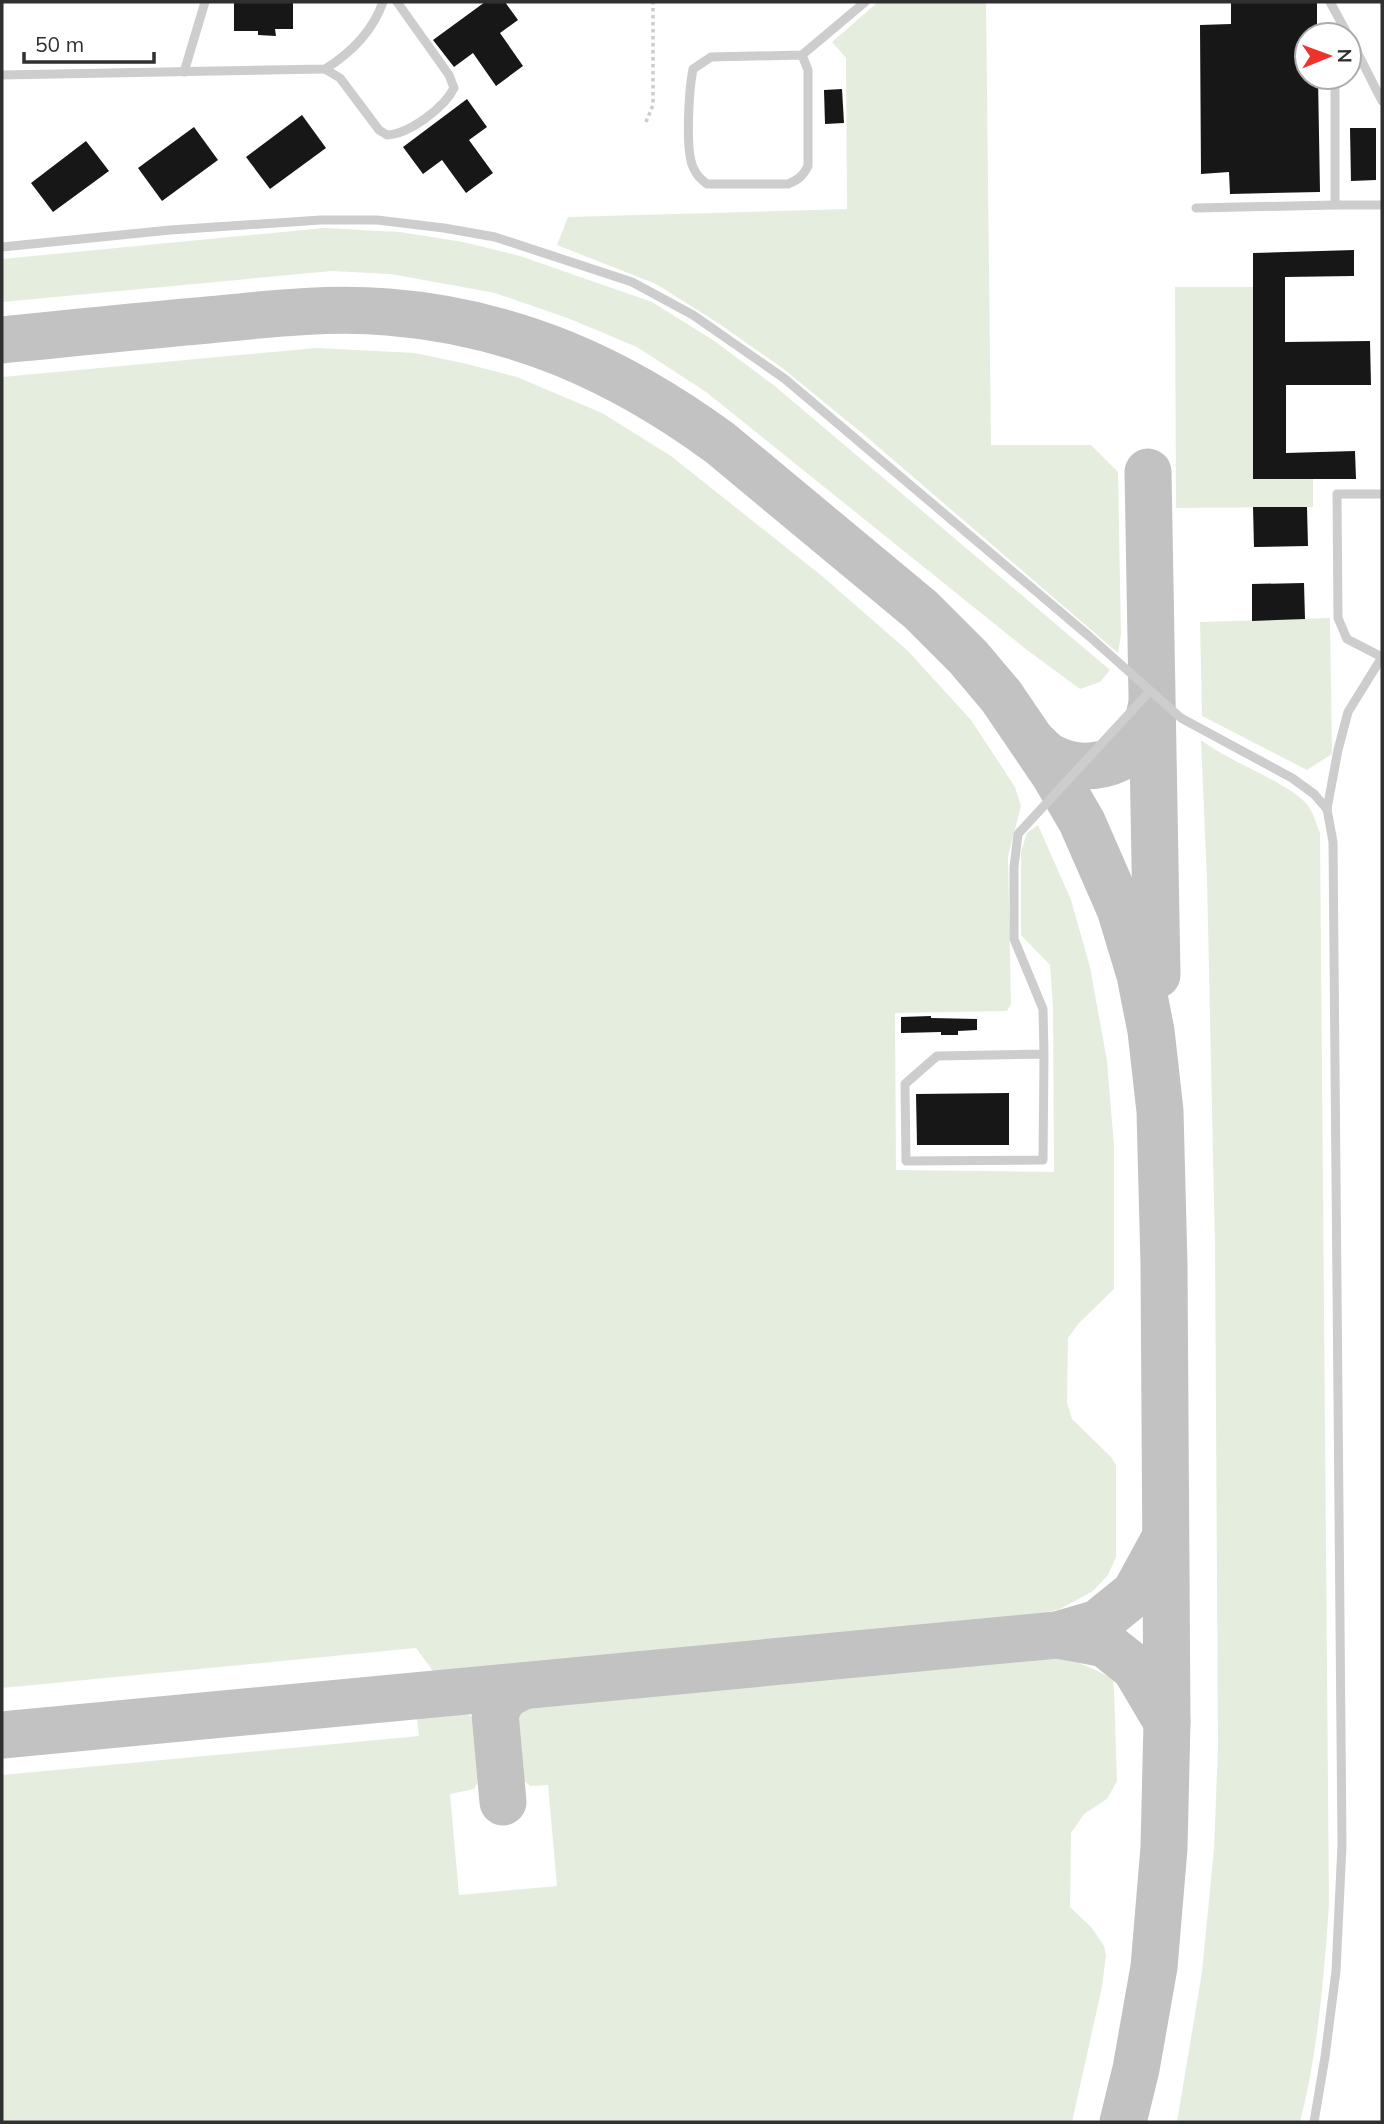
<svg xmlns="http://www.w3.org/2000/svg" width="1384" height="2124" font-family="Mulish,sans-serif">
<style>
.green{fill:#e5eede}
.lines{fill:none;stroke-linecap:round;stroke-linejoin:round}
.taxiway{stroke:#c2c2c2;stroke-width:47}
.building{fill:#171717}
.path{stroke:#cdcdcd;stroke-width:3.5;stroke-dasharray:3.5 3.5;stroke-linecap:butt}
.lane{stroke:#cdcdcd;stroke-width:9}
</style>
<rect width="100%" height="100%" fill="#fff"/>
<!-- green -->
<g class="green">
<polygon points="878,2 986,2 991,445 1091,445 1118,472 1121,635 1118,653 862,433 781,367 718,323 656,284 557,245 568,217 847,209 846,58 832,42"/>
<polygon points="324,228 400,232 463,242 520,256 652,302 713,340 776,387 1110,670 1100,682 1080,689 1027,650 706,392 637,347 570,319 495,293 391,274 332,271 2,302 2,259"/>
<polygon points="1175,287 1253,287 1253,479 1313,479 1313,507 1176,508"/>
<polygon points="316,348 415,353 467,364 517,377 602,413 671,456 822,576 908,651 971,720 1015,787 1021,806 1008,856 1011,1004 1007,1011 895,1013 896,1170 1054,1172 1053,1006 1050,965 1021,935 1021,851 1027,833 1038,825 1071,900 1090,967 1107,1061 1114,1146 1114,1289 1079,1323 1068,1338 1067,1402 1072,1419 1111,1457 1116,1465 1116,1557 1108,1575 1093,1591 1060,1609 1025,1618 442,1671 433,1671 416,1648 2,1688 2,377"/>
<polygon points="1330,618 1332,754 1307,770 1202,716 1200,622"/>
<path d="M1201,740c30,23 79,38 105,63 7,8 10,20 14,30l9,1072c-5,72 -11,147 -29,217h-123l25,-150 12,-123 4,-101 -3,-501 -8,-367z"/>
<path d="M1032,1656c34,1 52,7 81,23l1,12 3,90 -10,18 -23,15 -13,19 -1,74 22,21 12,18 2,9 -4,32 -30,135h-1070v-347l417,-39 -2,-18 47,-6 11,7 4,61 -5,9 -24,5 9,101 98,-9 -9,-101 -18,1 -8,-7 -4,-63 6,-11z"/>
</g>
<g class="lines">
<!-- taxiway -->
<g class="taxiway">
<path d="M2,340c69,-7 137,-14 206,-20 60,-6 120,-13 180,-8 126,10 231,57 332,131l201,167 47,47 33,39 53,78 28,48 38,87 20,66 11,56 9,80 4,154 3,457 -3,126 -10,119 -18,102 -13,53"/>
<polyline points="1148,472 1157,975"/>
<path d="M1033,742c5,5 10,11 17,15 32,18 80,9 96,-27 3,-6 3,-15 5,-22"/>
<polyline points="1057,1635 1105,1644 1135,1668 1167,1722"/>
<polyline points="2,1735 1057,1635 1098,1623 1135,1593 1164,1540"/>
<polyline points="503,1802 495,1713 504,1696 523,1686"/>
</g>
</g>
<!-- building -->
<g class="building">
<polygon points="234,2 293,2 293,29 275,29 276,36 258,35 258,31 234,31"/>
<polygon points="485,2 505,2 518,20 500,33 523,66 496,86 473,53 454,67 433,40"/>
<polygon points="1317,2 1317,35 1307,35 1307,77 1318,77 1320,192 1230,194 1229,172 1201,174 1200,25 1231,24 1231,3"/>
<polygon points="842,89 844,123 825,124 824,90"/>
<polygon points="467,99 487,127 469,140 493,173 466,193 442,160 423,174 403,147"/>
<polygon points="302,115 326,148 270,189 246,157"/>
<polygon points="194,127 218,160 162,201 138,168"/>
<polygon points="1350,128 1376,128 1376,180 1351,181"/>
<polygon points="86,141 109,171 53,212 31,183"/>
<polygon points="1354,250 1354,276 1285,277 1285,342 1370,341 1371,385 1286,385 1286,453 1355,451 1356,479 1253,479 1253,253"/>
<polygon points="1253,507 1307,507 1308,546 1254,547"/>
<polygon points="1304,583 1305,619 1252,621 1252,584"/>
<polygon points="931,1016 931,1018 977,1019 977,1030 958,1031 958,1035 941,1035 941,1032 901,1033 901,1017"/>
<polygon points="1009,1093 1009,1145 917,1145 916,1094"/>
</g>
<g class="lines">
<!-- path -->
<polyline class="path" points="646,122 653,105 653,2"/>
<!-- lane -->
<g class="lane">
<polyline points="1330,2 1348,35"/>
<polyline points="1349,36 1382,101"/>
<path d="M802,55l6,15v96c-5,10 -10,14 -20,18h-81c-6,-5 -11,-9 -14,-17 -8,-18 -4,-78 0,-98l18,-12 91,-2 63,-53"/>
<path d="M325,69l15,9 39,52 8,5c22,-1 57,-27 67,-47l-5,-13 -52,-73"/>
<polyline points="184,72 205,2"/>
<path d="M2,75l323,-6c26,-16 48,-39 58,-67"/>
<polyline points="1335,77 1335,205 1382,205"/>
<polyline points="1196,208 1335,205"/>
<polyline points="2,247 170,230 321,220 377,220 444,228 495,237 632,282 693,315 785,379 1090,637 1181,718 1292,778 1314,794 1327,809 1333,842 1342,1845 1336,1971 1325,2057 1314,2122"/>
<polyline points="1382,657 1347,639 1338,618 1337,494 1382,494"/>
<polyline points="1327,809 1338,750 1348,712 1382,657"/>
<polyline points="1044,1054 1043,1160 906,1161 905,1084 937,1056 1044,1054 1043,1009 1014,939 1014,867 1018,834 1150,691"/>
</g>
</g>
<!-- border -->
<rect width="1384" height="2124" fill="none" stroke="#303030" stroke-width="7"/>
<!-- north arrow -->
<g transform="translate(1328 56) rotate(89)"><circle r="33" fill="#ffffff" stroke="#acacac" stroke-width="2"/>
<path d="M0-5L12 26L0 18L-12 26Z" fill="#ed332c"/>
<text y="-10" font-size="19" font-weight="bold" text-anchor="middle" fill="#303030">N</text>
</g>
<!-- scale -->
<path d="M24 52v10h130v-10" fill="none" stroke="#303030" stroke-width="3.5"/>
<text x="35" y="52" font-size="21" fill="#303030" stroke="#ffffff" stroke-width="5" paint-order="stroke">50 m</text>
</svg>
